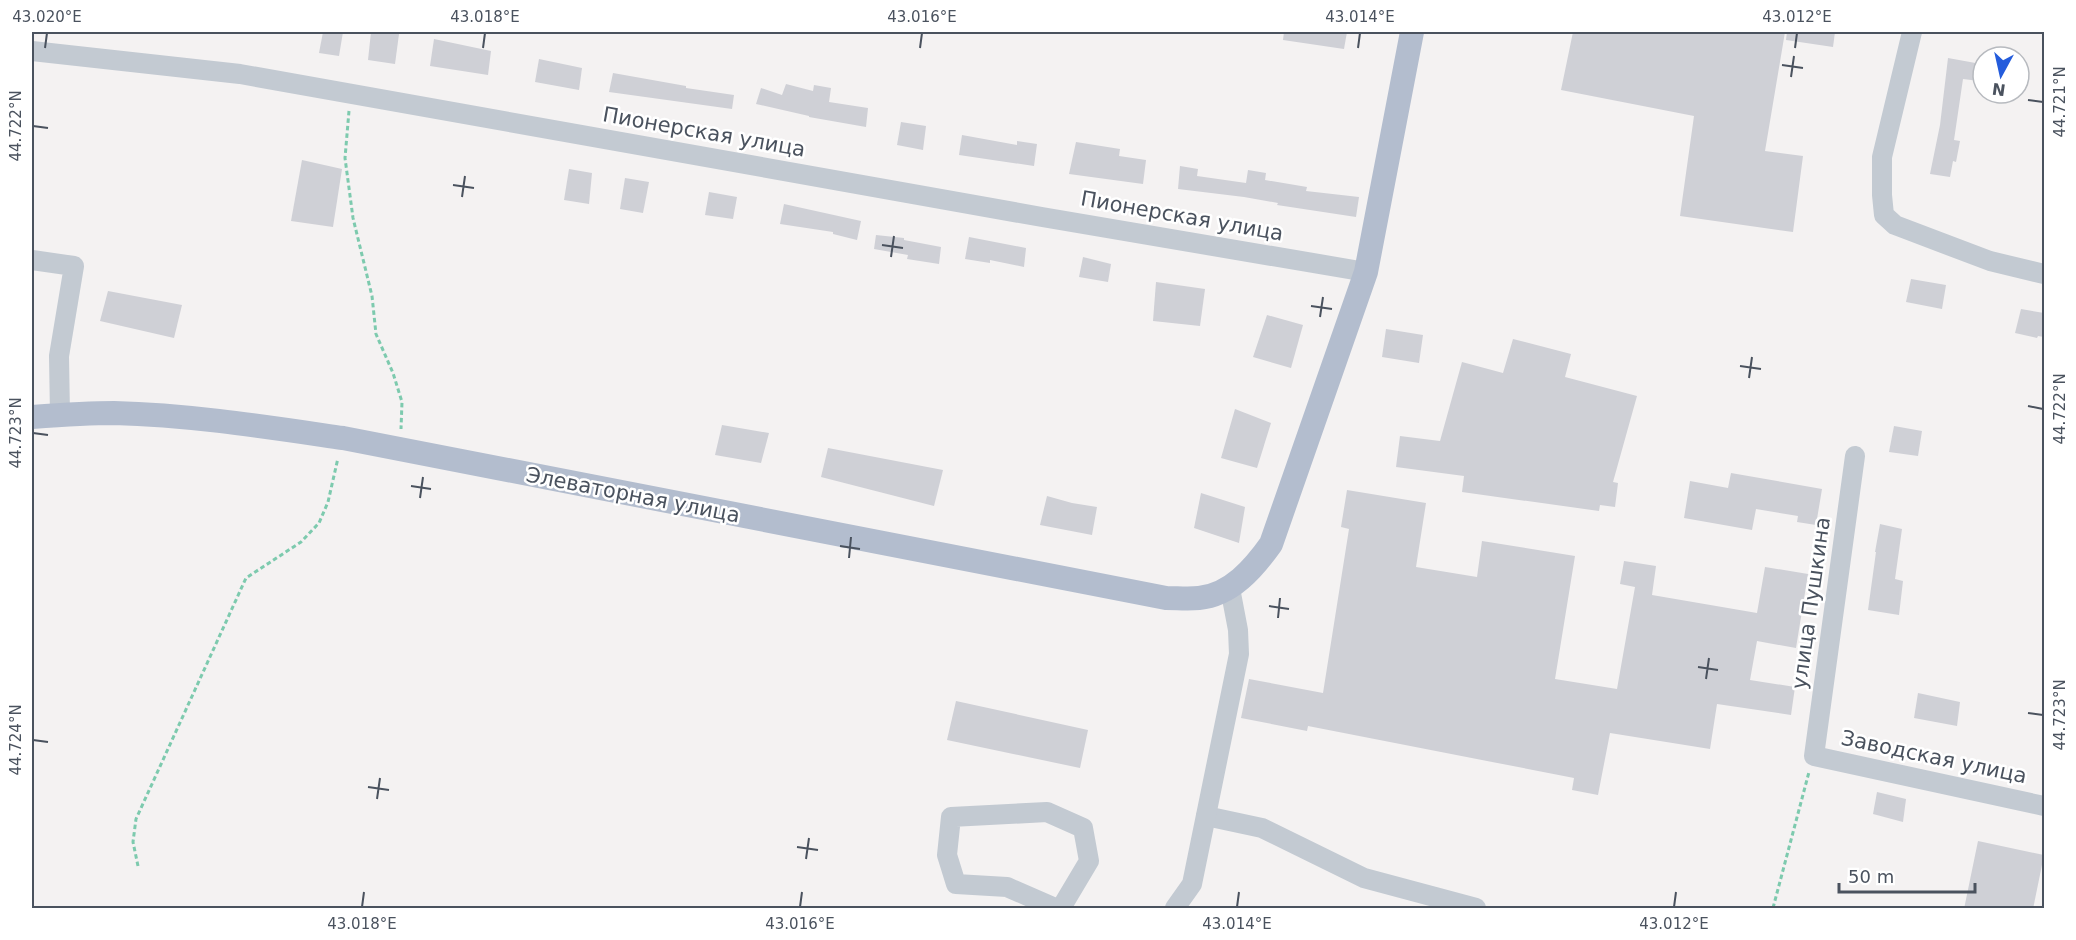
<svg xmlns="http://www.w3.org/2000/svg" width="2076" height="940" font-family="'DejaVu Sans',sans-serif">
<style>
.building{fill:#cfd0d6}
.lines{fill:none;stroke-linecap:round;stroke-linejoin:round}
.path{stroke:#7dcaae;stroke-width:3;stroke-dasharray:4.5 3;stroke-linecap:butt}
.minor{stroke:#c3cad2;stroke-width:20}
.major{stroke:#b3bdce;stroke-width:24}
.ticks{fill:none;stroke:#4a525e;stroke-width:2}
.labels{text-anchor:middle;stroke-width:5;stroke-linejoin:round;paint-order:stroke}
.street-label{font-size:21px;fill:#4a525e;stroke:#fff}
.neatline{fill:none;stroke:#4a525e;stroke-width:2}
.ticks-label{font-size:15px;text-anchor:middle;fill:#4a525e}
</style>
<rect width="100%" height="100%" fill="#f4f2f2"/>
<!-- building -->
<g class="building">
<polygon points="323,32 343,32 339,56 319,53"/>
<polygon points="371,32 399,34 395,64 368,60"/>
<polygon points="1284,32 1347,32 1344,49 1283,40"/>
<polygon points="1573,32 1785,32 1765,151 1803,156 1793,232 1680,216 1694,116 1561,90"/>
<polygon points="1787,32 1835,32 1833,47 1786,40"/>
<polygon points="434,39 491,51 488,75 430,66"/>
<polygon points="1948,58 1981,64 1979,81 1963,79 1954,140 1960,141 1956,162 1953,161 1950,177 1930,174 1940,125"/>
<polygon points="539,59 582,68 579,90 535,82"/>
<polygon points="613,73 686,86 686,88 734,95 732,109 609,92"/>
<polygon points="786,84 813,91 814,85 831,88 829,102 868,108 866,127 809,117 809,116 756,104 761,88 782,95"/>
<polygon points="901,122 926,126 923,150 897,145"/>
<polygon points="962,135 1017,145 1017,141 1037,144 1034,166 959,155"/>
<polygon points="1076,142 1120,149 1119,156 1146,160 1143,184 1069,174"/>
<polygon points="302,160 342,169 333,227 291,221"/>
<polygon points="1180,166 1198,169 1197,176 1246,183 1248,170 1266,173 1265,180 1307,187 1306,191 1359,197 1356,217 1277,205 1278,203 1244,197 1178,189"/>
<polygon points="569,169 592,173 589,204 564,200"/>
<polygon points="625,178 649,182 643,213 620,209"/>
<polygon points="709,192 737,197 733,219 705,215"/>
<polygon points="784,204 861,221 857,240 833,234 833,232 780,224"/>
<polygon points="876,235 904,238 904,240 941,247 939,264 907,259 908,255 874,249"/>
<polygon points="969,237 1026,248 1024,267 990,260 990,263 965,259"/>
<polygon points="1083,257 1111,264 1108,282 1079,277"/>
<polygon points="1911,279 1946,285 1942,309 1906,302"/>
<polygon points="1156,282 1205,289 1200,326 1153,321"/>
<polygon points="108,291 182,305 174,338 100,321"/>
<polygon points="2021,309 2044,313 2044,337 2038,336 2037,338 2015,333"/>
<polygon points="1267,315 1303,325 1291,368 1253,357"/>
<polygon points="1386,329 1423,335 1419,363 1382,357"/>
<polygon points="1513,339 1571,354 1565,377 1637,396 1613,482 1618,483 1615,507 1600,505 1599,511 1462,492 1464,476 1396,467 1400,436 1440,441 1462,362 1503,373"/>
<polygon points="1235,409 1271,423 1257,468 1221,458"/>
<polygon points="722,425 769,433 761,463 715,455"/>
<polygon points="1894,426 1922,431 1918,456 1889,452"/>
<polygon points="828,448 943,470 934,506 821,477"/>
<polygon points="1731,473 1822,489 1816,525 1797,522 1798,516 1756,509 1752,530 1684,518 1690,481 1728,488"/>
<polygon points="1347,490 1426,503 1416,567 1477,577 1482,541 1575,556 1555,679 1617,689 1635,587 1620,584 1624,561 1656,566 1652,595 1757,613 1765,567 1808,574 1796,648 1757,641 1750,680 1795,687 1791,715 1717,704 1710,749 1610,733 1598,795 1572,790 1574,778 1308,726 1307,731 1241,718 1249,679 1323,693 1349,529 1341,527"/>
<polygon points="1201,493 1245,507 1239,543 1194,528"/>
<polygon points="1047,496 1072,503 1097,507 1092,535 1040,525"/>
<polygon points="1880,524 1902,529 1895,579 1903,581 1899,615 1868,610 1876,552 1875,552"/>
<polygon points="1918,693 1960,702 1957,726 1914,718"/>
<polygon points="956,701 1088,730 1080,768 947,740"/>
<polygon points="1877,792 1906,799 1903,822 1873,814"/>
<polygon points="1978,841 2044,855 2033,909 1964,909"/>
</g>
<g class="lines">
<!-- path -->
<g class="path">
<polyline points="349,111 345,158 353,218 372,296 376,334 393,373 402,402 401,429"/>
<polyline points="138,866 133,842 136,819 246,578 301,542 319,523 328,502 338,458"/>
<polyline points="1773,908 1809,772"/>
</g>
<!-- minor -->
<g class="minor">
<polyline points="1912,32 1882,157 1882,195 1884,215 1895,225 1990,261 2044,274"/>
<polyline points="32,51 240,74 1042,217 1366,272"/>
<polyline points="32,260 74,266 59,356 60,415"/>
<polyline points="1855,456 1814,756 2044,806"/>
<polyline points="1206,816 1262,828 1364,878 1476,908"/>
<polyline points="1055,908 1007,887 956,884 947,855 951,817 1047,812 1083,828 1089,861 1061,908"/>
<polyline points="1175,908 1192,884 1239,654 1238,630 1230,588"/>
</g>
<!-- major -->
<path class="major" d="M32,417c27,-2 55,-4 82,-4 77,2 153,14 229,25l823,160c11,0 22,1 33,0 32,-3 55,-30 72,-54l95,-272 46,-240"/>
</g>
<!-- ticks -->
<path class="ticks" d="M45,48l2,-15M483,48l2,-15M920,48l2,-15M1358,48l2,-15M1795,48l2,-15M1782,65l21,3M1791,77l3,-21M2028,100l15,2M33,126l15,2M453,185l21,3M462,197l3,-21M882,245l21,3M891,257l3,-21M1311,306l21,3M1320,317l3,-20M1740,366l21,3M1749,378l3,-21M2028,406l15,3M33,433l15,2M411,486l20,3M420,498l3,-21M840,546l20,3M849,558l2,-21M1269,606l20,3M1278,618l2,-20M1698,667l20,3M1706,679l3,-21M2028,713l15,2M33,740l15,2M368,787l21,3M377,799l3,-21M797,847l21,3M806,859l3,-21M362,907l2,-15M800,907l2,-15M1237,907l2,-15M1674,907l2,-15"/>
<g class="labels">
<!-- street labels -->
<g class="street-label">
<text transform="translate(704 132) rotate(10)" y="7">Пионерская улица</text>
<text transform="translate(1182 216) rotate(10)" y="7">Пионерская улица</text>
<text transform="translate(633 495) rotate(11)" y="7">Элеваторная улица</text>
<text transform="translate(1811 603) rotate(-82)" y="7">улица Пушкина</text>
<text transform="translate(1934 757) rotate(12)" y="7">Заводская улица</text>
</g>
</g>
<!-- border -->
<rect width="2076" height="940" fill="none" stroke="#ffffff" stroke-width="66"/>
<!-- north arrow -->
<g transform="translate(2001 75) rotate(188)"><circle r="28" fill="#ffffff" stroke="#b7babf" stroke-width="1.5"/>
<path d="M0-4.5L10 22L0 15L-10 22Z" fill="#245cdc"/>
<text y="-9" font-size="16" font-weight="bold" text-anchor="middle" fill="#4a525e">N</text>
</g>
<!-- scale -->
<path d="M1839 883v9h136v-9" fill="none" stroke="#4a525e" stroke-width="3"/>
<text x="1848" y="883" font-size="18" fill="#4a525e" stroke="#ffffff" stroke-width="4.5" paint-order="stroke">50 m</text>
<rect x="33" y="33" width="2010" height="874" class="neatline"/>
<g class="ticks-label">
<text x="47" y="22">43.020°E</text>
<text x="485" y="22">43.018°E</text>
<text x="922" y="22">43.016°E</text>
<text x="1360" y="22">43.014°E</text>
<text x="1797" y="22">43.012°E</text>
<text transform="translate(2060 102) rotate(-90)" y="5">44.721°N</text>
<text transform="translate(16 126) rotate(-90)" y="5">44.722°N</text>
<text transform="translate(2060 409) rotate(-90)" y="5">44.722°N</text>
<text transform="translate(16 433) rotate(-90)" y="5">44.723°N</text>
<text transform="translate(2060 715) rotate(-90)" y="5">44.723°N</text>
<text transform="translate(16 740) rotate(-90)" y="5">44.724°N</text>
<text x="362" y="929">43.018°E</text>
<text x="800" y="929">43.016°E</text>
<text x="1237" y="929">43.014°E</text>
<text x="1674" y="929">43.012°E</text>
</g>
</svg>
